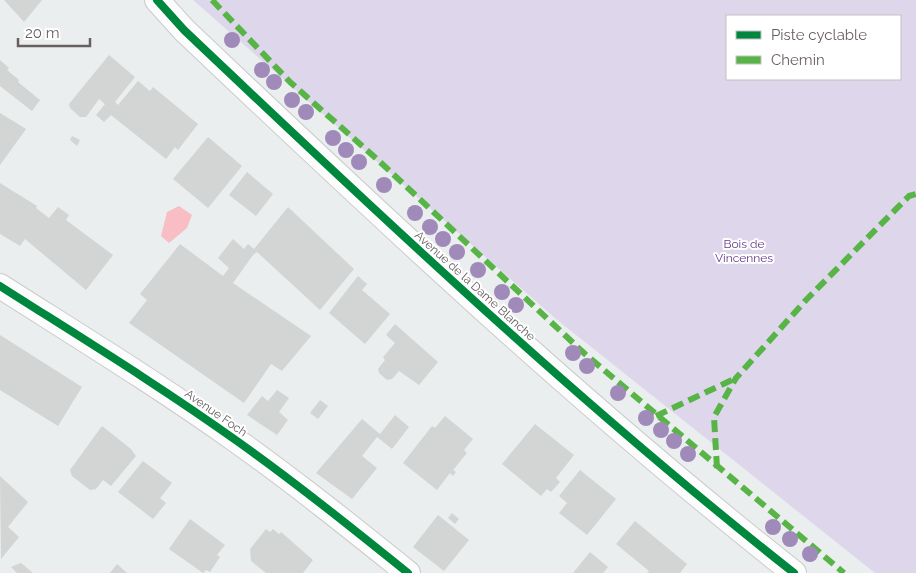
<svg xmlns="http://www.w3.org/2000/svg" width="916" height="573" font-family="Raleway,sans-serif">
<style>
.green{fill:#ded7eb;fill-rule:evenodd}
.water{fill:#f8bec4}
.building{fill:#d3d5d5}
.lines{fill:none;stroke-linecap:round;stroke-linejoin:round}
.street-casing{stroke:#cccbcb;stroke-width:26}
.street{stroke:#fcfcfd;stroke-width:24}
.quiet{stroke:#59b448;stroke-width:6;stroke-dasharray:12 6;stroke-linecap:butt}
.cycleway-casing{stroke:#fff;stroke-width:11}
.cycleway{stroke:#00873e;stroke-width:8}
.tree{fill:#a08ab9}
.labels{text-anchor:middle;stroke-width:4;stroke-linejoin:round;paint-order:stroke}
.park-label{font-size:12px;fill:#64388d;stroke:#fff}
.street-label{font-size:12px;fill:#685f5f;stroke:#fff}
</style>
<rect width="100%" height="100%" fill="#eaeeef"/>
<!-- green -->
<path class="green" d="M193,0h723v573h-41l-319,-254zM900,16v63h-173v-63z"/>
<!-- water -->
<polygon class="water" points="179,206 192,215 187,228 169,243 161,236 167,212"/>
<!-- building -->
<g class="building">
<polygon points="4,0 42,0 24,22"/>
<polygon points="109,55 135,77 115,102 118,105 138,81 150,91 153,87 198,124 178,150 175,147 166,159 111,115 104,122 96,115 105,104 99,99 86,117 80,117 70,108 69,104"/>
<polygon points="0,60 9,68 7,70 19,80 18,82 40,100 32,111 0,86"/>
<polygon points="0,113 26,129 0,165"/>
<polygon points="72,136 80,140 77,146 70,140"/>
<polygon points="208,137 242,166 208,208 173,179"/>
<polygon points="247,172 273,194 256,216 229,195"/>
<polygon points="0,183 37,206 36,208 49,218 58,207 69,215 66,220 113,255 86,290 25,239 20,246 0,234"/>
<polygon points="288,207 354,269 320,310 257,252 253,255 233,283 311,336 282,371 271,364 244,403 129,323 147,300 140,294 180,244 223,276 229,268 218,258 233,239 244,249 248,244 254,249"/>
<polygon points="358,276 367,284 362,290 390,314 365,344 329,313"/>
<polygon points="395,324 438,362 419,385 399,371 392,379 387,380 379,373 378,369 385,360 383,357 395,343 386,335"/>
<polygon points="0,335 82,387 58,426 0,390"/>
<polygon points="277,390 289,398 279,412 288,420 277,435 247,415 262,396 268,401"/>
<polygon points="320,400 328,406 318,419 310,413"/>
<polygon points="395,415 409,427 392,449 377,437 362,456 377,468 352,499 316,473 362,419 380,434"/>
<polygon points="445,416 473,439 464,450 467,453 453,470 456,472 453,476 450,473 437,490 403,463 432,426 435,428"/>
<polygon points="535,424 574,455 556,478 560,482 551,492 547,489 541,496 502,464"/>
<polygon points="102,426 131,449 136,456 111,486 103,480 96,489 90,490 72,476 70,470"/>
<polygon points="143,461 172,483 160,498 166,503 153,519 118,492"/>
<polygon points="580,470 616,499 587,535 559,513 567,503 559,496"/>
<polygon points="0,476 28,502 8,527 19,537 1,559"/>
<polygon points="452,513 459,519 455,524 448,518"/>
<polygon points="438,515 469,540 444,571 413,547"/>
<polygon points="190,519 225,545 217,555 220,557 210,572 206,570 203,573 169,549"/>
<polygon points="635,521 687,564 680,573 647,573 649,571 616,544"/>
<polygon points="266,529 270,532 273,529 279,534 281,532 313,560 303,573 266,573 251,561 250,549"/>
<polygon points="590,552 608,567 603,573 573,573"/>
<polygon points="21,563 33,573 17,573 11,567"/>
<polygon points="117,564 127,573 110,573"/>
</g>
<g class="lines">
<defs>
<g id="street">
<path d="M157,0l27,30c197,187 396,374 610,543"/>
<path d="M0,286c80,51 160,100 237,155 59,42 115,87 171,132"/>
</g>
</defs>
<!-- street casing -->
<use href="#street" class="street-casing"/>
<!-- street -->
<use href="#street" class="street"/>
<!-- quiet -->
<g class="quiet">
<polyline points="212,0 290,82 378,160 585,354 844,573"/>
<polyline points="656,416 736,378"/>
<polyline points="717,468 714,417 736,378 806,300 909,196 916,194"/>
</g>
<defs>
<g id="cycleway">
<path d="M157,0l27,30c197,187 396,374 610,543"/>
<path d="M0,286c80,51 160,100 237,155 59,42 115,87 171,132"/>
</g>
</defs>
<!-- cycleway casing -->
<use href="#cycleway" class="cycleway-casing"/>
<!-- cycleway -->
<use href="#cycleway" class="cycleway"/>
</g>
<!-- trees -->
<g class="tree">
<circle cx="232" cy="40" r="8"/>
<circle cx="262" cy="70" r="8"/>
<circle cx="274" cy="82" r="8"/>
<circle cx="292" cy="100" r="8"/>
<circle cx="306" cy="112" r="8"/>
<circle cx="333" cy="138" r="8"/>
<circle cx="346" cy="150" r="8"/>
<circle cx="359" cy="162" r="8"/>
<circle cx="384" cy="185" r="8"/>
<circle cx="415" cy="213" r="8"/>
<circle cx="430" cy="227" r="8"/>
<circle cx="443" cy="239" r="8"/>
<circle cx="457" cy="252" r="8"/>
<circle cx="478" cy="270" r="8"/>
<circle cx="502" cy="292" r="8"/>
<circle cx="516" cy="305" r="8"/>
<circle cx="573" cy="353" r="8"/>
<circle cx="587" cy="366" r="8"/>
<circle cx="618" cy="393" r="8"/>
<circle cx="646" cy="418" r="8"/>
<circle cx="661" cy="430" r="8"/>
<circle cx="674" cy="441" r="8"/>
<circle cx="688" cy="454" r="8"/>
<circle cx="773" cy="527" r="8"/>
<circle cx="790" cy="539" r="8"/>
<circle cx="810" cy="554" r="8"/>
</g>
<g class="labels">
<!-- park labels -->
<g class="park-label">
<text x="744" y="248">Bois de<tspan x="744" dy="14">Vincennes</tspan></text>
</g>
<!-- street labels -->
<g class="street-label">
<text transform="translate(475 286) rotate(42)" y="4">Avenue de la Dame Blanche</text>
<text transform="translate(216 413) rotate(35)" y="4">Avenue Foch</text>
</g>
</g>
<!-- legend -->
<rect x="726" y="15" width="175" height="65" fill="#ffffff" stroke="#c3bfbf"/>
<rect x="736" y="31" width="25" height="8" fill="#00873e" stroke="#c3bfbf"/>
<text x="771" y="40" font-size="15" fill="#685f5f">Piste cyclable</text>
<rect x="736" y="56" width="25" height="8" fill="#59b448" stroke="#c3bfbf"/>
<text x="771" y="65" font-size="15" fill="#685f5f">Chemin</text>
<!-- scale -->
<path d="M18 38v8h72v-8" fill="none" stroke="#685f5f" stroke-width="2.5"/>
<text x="25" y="38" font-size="15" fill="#685f5f" stroke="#ffffff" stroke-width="4" paint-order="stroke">20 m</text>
</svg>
